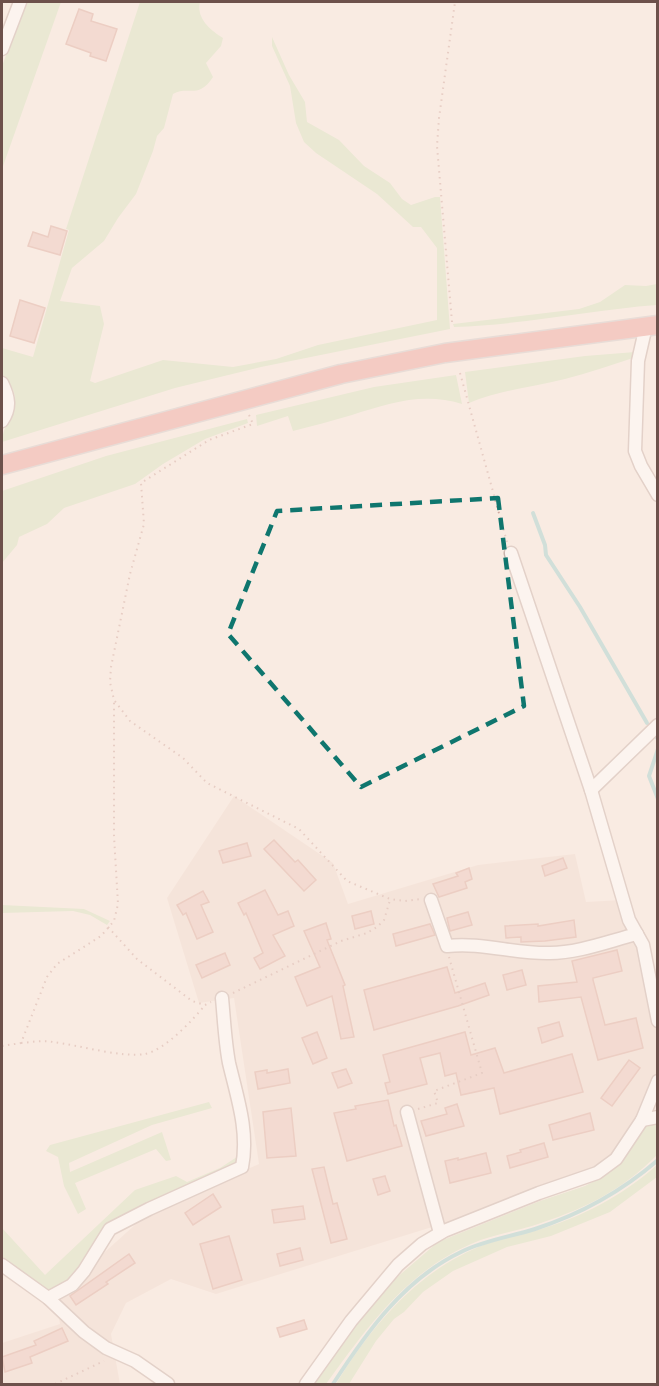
<svg xmlns="http://www.w3.org/2000/svg" width="659" height="1386" font-family="Ubuntu,sans-serif">
<style>
.residential{fill:#f0dcd1}
.green{fill:#d7e4c2}
.lines{fill:none;stroke-linecap:round;stroke-linejoin:round}
.stream{stroke:#a0d1cf;stroke-width:4}
.building{fill:#ebc6bc;stroke:#dcaa9e;stroke-width:1.5}
.minor-casing{stroke:#c8b2aa;stroke-width:15}
.highway-casing{stroke:#d3cbc9;stroke-width:21}
.path{stroke:#d0a9a0;stroke-width:2;stroke-dasharray:1.5 4.5;stroke-linecap:butt}
.minor{stroke:#fff;stroke-width:12}
.highway{stroke:#eda49e;stroke-width:18}
.marked{fill:none;stroke:#0f766e;stroke-width:4.5;stroke-dasharray:12 8;stroke-linejoin:round}
</style>
<rect width="100%" height="100%" fill="#f9ebe2"/>
<!-- residential -->
<polygon class="residential" points="234,796 333,863 348,904 478,865 575,854 586,902 622,900 649,973 657,1023 658,1080 650,1097 613,1160 592,1175 458,1219 216,1294 171,1279 126,1303 111,1334 120,1384 2,1384 2,1343 60,1324 55,1297 147,1214 259,1164 234,998 199,1003 167,898"/>
<!-- green -->
<g class="green">
<polygon points="26,2 61,2 2,169 2,66"/>
<path d="M140,2h60c-4,16 10,28 23,36l-2,8 -15,17 7,14c-15,23 -24,8 -40,17l-9,34 -7,8 -4,15 -17,43 -18,24 -14,23 -32,27 -12,33 40,5 4,18 -14,57 5,2 68,-23 70,7 43,-8 42,-14 119,-25v-72l-16,-21h-8l-36,-33 -61,-41 -12,-11 -8,-19 -6,-37 -18,-40v-9l17,38 16,27 2,20 32,18 25,26 26,17 12,16 9,6 24,-8h5l10,132 -189,38 -86,21 -173,54c0,-24 29,-41 0,-66v-28l31,9 36,-127 -3,-1z"/>
<path d="M657,284v21c-67,5 -135,20 -203,22l-1,-3 126,-15 21,-7 25,-17 21,1z"/>
<path d="M635,352l-2,6c-22,7 -45,15 -68,21 -32,8 -65,11 -96,24l-4,-31 120,-16z"/>
<path d="M456,375l6,29c-39,-12 -72,-1 -110,11 -20,6 -40,11 -59,16l-5,-15 -31,10 -1,-11 118,-28z"/>
<polygon points="247,419 248,423 205,439 163,464 135,484 64,508 47,524 19,537 17,545 2,563 2,491 106,456"/>
<polygon points="2,905 84,909 110,921 107,925 90,915 73,911 2,913"/>
<polygon points="209,1102 212,1108 152,1125 69,1163 70,1172 162,1132 171,1160 166,1161 156,1149 75,1183 86,1209 78,1214 64,1186 58,1157 46,1151 50,1145"/>
<path d="M657,1121v34c-37,37 -75,55 -125,71 -20,6 -41,9 -61,18 -65,28 -105,85 -145,140h-13l49,-69 33,-36 43,-37 102,-41 45,-15 21,-11 12,-11 28,-40z"/>
<polygon points="240,1155 236,1166 109,1227 68,1283 47,1291 2,1260 2,1228 45,1275 135,1190 176,1176 187,1182 220,1168"/>
<path d="M657,1165v12l-47,35 -59,24 -44,11 -54,24 -30,21 -19,20 -10,7 -18,22 -27,43h-13c36,-59 83,-115 150,-140 15,-6 32,-9 48,-13 47,-13 88,-35 123,-66z"/>
</g>
<g class="lines">
<!-- stream -->
<g class="stream">
<polyline points="533,513 545,545 546,555 580,607 647,723"/>
<polyline points="654,734 658,739"/>
<polyline points="658,749 649,776 658,799"/>
<path d="M333,1384c33,-51 71,-105 128,-132 24,-12 49,-15 74,-23 46,-15 86,-37 123,-69"/>
</g>
</g>
<!-- building -->
<g class="building">
<polygon points="79,9 93,14 91,21 117,29 106,61 90,56 91,53 66,44"/>
<polygon points="51,226 67,231 60,255 28,246 33,232 48,237"/>
<polygon points="20,300 45,308 34,343 10,336"/>
<polygon points="274,840 295,862 298,860 316,880 304,891 264,849"/>
<polygon points="247,843 251,856 223,863 219,851"/>
<polygon points="563,858 567,868 545,876 542,866"/>
<polygon points="469,868 472,879 465,882 467,888 439,897 433,884 458,876 456,873"/>
<polygon points="265,890 278,915 288,911 294,926 273,935 285,956 260,969 254,958 263,953 246,913 244,915 238,903"/>
<polygon points="203,891 209,902 201,905 213,932 197,939 186,913 183,915 177,905"/>
<polygon points="371,911 374,924 355,929 352,916"/>
<polygon points="468,912 472,925 450,931 447,918"/>
<polygon points="574,920 576,937 545,941 521,942 521,937 506,938 505,926 538,924 538,926"/>
<polygon points="326,923 331,939 327,940 345,985 343,986 354,1037 341,1039 332,996 307,1006 295,977 320,967 304,931"/>
<polygon points="430,924 435,935 396,946 393,934"/>
<polygon points="617,950 622,971 593,978 593,980 605,1025 636,1018 643,1048 598,1060 581,997 539,1002 538,986 577,982 572,961"/>
<polygon points="225,953 230,965 202,978 196,965"/>
<polygon points="447,967 455,993 485,983 489,995 458,1006 374,1030 364,990"/>
<polygon points="522,970 526,985 507,990 503,975"/>
<polygon points="559,1022 563,1036 542,1043 538,1028"/>
<polygon points="317,1032 327,1058 313,1064 302,1038"/>
<polygon points="465,1032 471,1055 495,1048 504,1073 572,1054 583,1092 500,1114 494,1088 461,1095 456,1073 445,1076 440,1053 420,1058 427,1084 388,1094 385,1083 390,1082 383,1055"/>
<polygon points="629,1060 640,1068 612,1106 601,1098"/>
<polygon points="288,1069 290,1083 258,1089 255,1072 267,1070 267,1073"/>
<polygon points="346,1069 352,1083 338,1088 332,1073"/>
<polygon points="388,1100 394,1126 396,1125 402,1146 347,1161 334,1113 356,1109 355,1106"/>
<polygon points="457,1104 464,1126 426,1136 421,1121 447,1114 445,1108"/>
<polygon points="291,1108 296,1156 267,1158 263,1112"/>
<polygon points="590,1113 594,1130 553,1140 549,1125"/>
<polygon points="544,1143 548,1157 510,1168 507,1156 521,1152 520,1150"/>
<polygon points="486,1153 491,1173 450,1183 445,1161 458,1158 458,1160"/>
<polygon points="324,1167 333,1204 337,1203 347,1239 331,1243 312,1169"/>
<polygon points="385,1176 390,1191 378,1195 373,1179"/>
<polygon points="213,1194 221,1207 193,1225 185,1213"/>
<polygon points="303,1206 305,1219 274,1223 272,1210"/>
<polygon points="229,1236 242,1280 213,1289 200,1244"/>
<polygon points="300,1248 303,1260 280,1266 277,1254"/>
<polygon points="129,1254 135,1263 106,1282 108,1284 76,1305 70,1296"/>
<polygon points="304,1320 307,1329 280,1337 277,1328"/>
<polygon points="62,1328 68,1341 30,1357 32,1363 5,1372 2,1357 36,1345 34,1341"/>
</g>
<g class="lines">
<defs>
<g id="minor">
<polyline points="2,49 20,2"/>
<polyline points="646,326 638,361 635,451 641,466 658,495"/>
<path d="M2,383c7,14 9,25 0,38"/>
<polyline points="511,553 591,790 629,920 643,945 658,1021"/>
<polyline points="591,790 658,725"/>
<path d="M431,900l16,46c35,-4 68,8 103,7 28,0 59,-12 87,-19"/>
<polyline points="407,1112 440,1233"/>
<polyline points="642,1120 658,1117"/>
<polyline points="2,1265 48,1298 84,1332 106,1348 135,1361 168,1384"/>
<path d="M48,1298l24,-13 12,-14 26,-42 39,-20 93,-42c7,-36 -5,-70 -13,-104 -4,-21 -5,-44 -7,-65"/>
<polyline points="306,1384 351,1321 398,1265 422,1244 444,1231 539,1193 597,1173 616,1159 642,1120 658,1081"/>
</g>
<polyline id="highway" points="2,465 341,374 445,353 658,325"/>
</defs>
<!-- minor casing -->
<use href="#minor" class="minor-casing"/>
<!-- highway casing -->
<use href="#highway" class="highway-casing"/>
<!-- path -->
<g class="path">
<polyline points="452,322 437,146 439,118 455,2"/>
<polyline points="460,373 507,542"/>
<polyline points="249,415 253,424 209,440 141,483 144,524 130,574 111,667 110,682 114,700 130,721 183,758 207,783 299,829 347,881 390,899 405,901 421,899"/>
<polyline points="108,927 137,959 192,1001 205,1005 211,1002"/>
<polyline points="233,993 341,941 367,933 377,927 384,920 390,900"/>
<path d="M21,1043c11,-1 22,-3 32,-1 26,3 68,16 92,12 20,-4 48,-34 60,-49"/>
<polyline points="2,1046 21,1043 47,977 57,964 101,936 114,921 118,904 114,836 114,700"/>
<polyline points="418,1109 438,1103 434,1091 482,1073 449,957"/>
<polyline points="55,1384 104,1361"/>
</g>
<!-- minor -->
<use href="#minor" class="minor"/>
<!-- highway -->
<use href="#highway" class="highway"/>
</g>
<!-- marked area -->
<path d="M0 0H659V1386H0ZM498,498l26,208 -163,81 -133,-153 49,-123z" fill="#f9ebe2" fill-opacity=".55" fill-rule="evenodd"/>
<path class="marked" d="M498,498l26,208 -163,81 -133,-153 49,-123z"/>
<!-- border -->
<rect width="659" height="1386" fill="none" stroke="#6d514b" stroke-width="6"/>
</svg>
